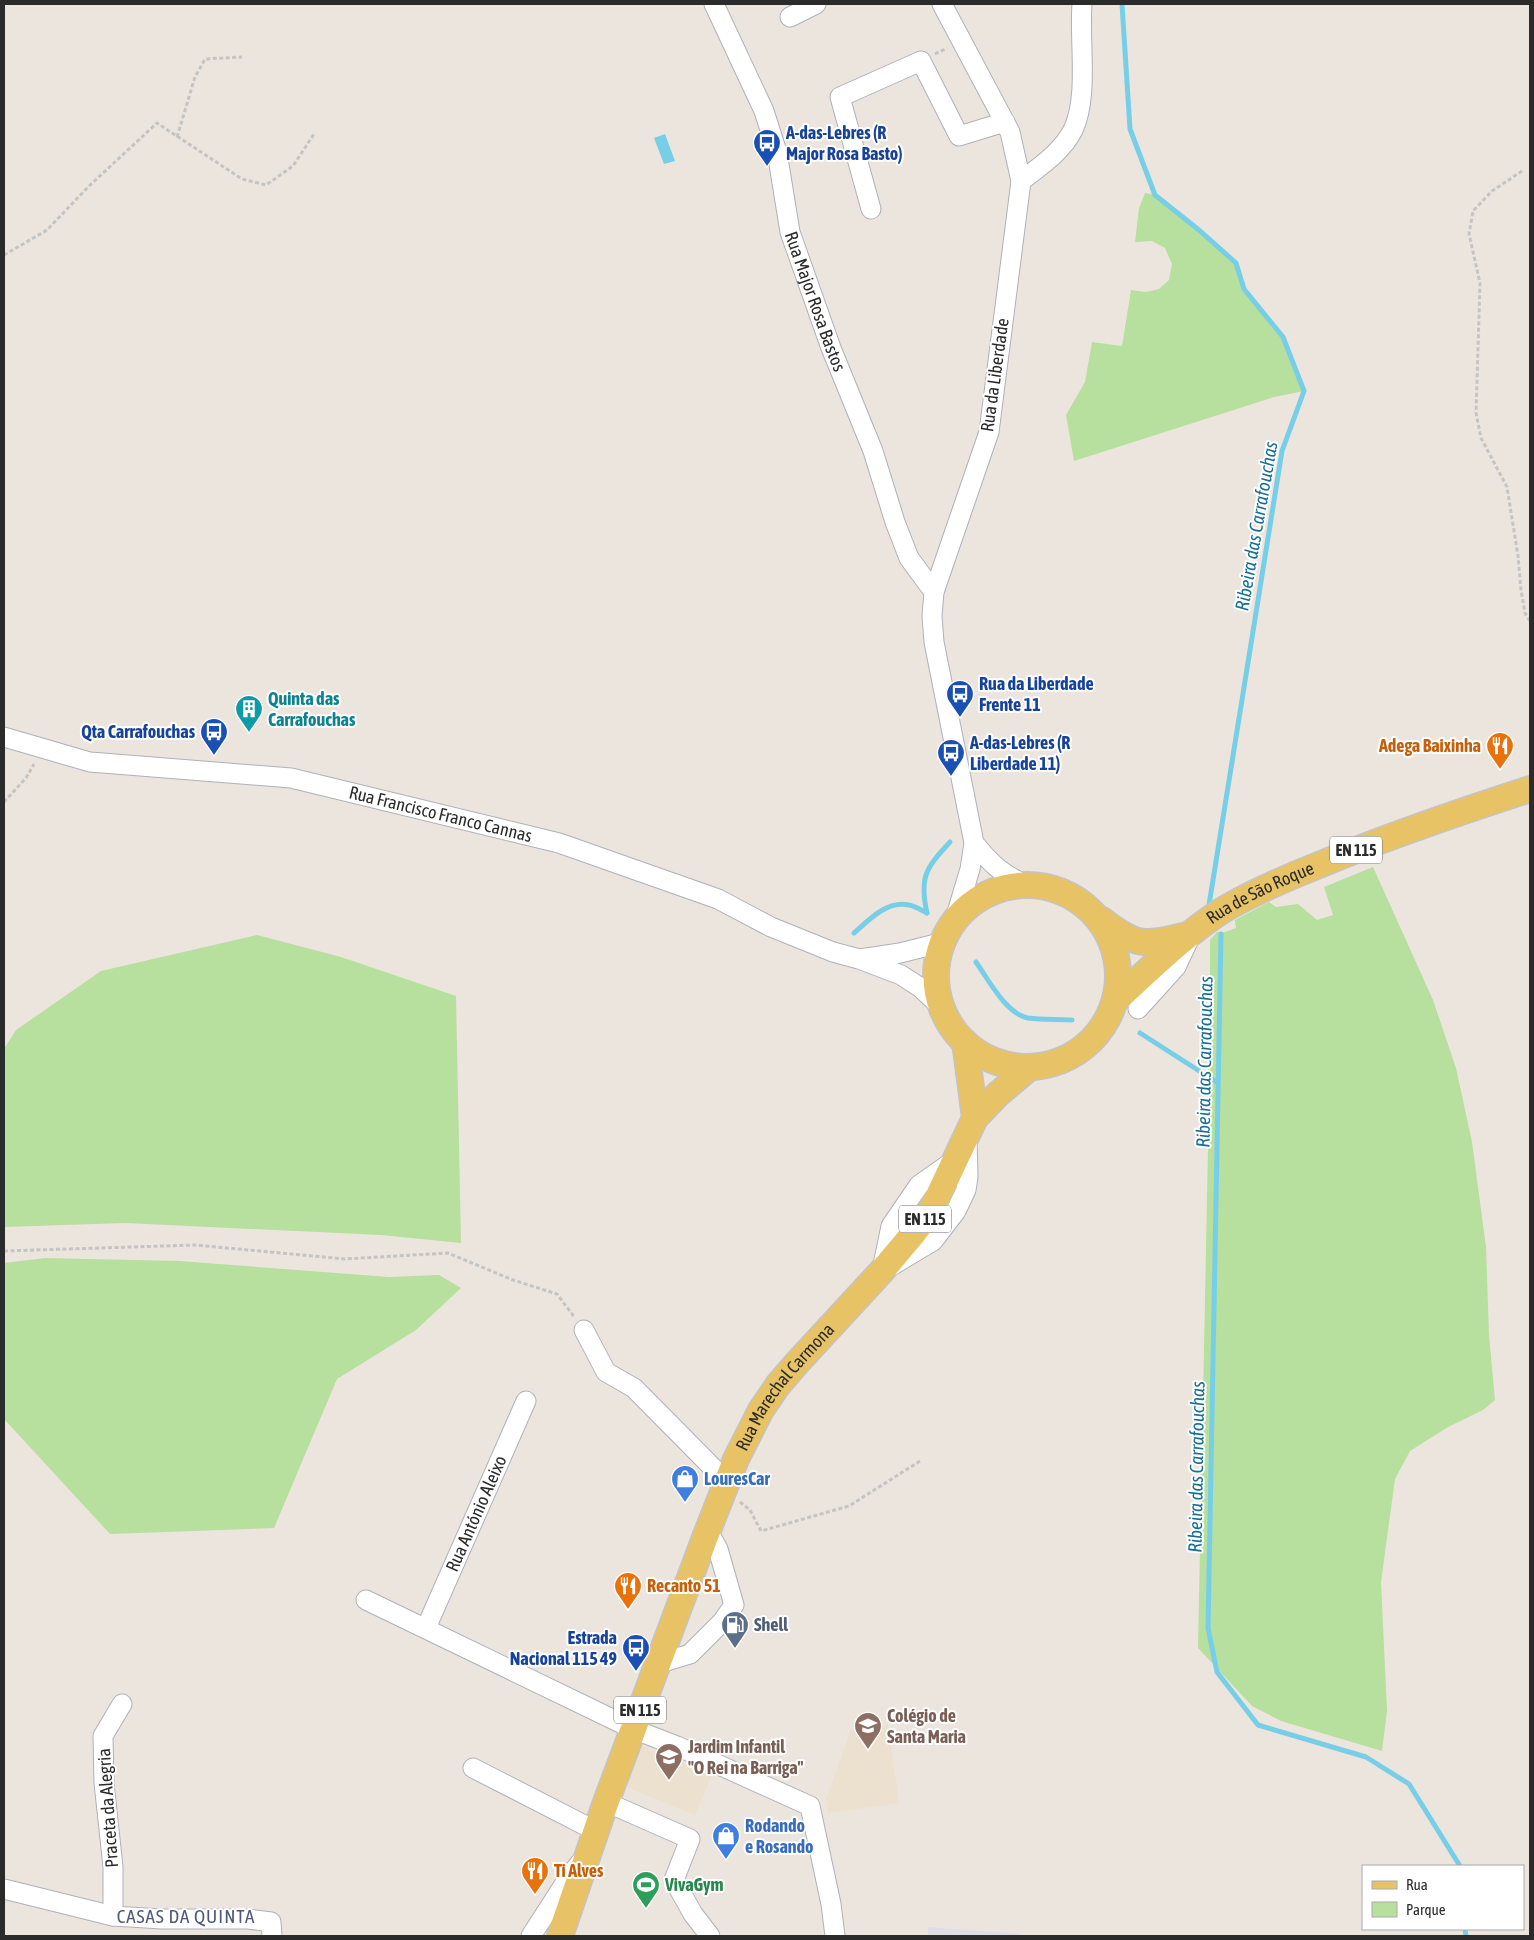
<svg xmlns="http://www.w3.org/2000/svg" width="1534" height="1940" font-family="'Asap Condensed',sans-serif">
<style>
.industrial{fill:#dfdee5}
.education{fill:#ece1ce}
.green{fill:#b7df9e}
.water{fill:#77cfe7}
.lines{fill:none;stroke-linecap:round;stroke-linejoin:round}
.stream{stroke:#77cfe7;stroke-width:5}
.minor-casing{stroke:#aeb1ba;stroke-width:21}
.major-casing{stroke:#c4c4c4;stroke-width:28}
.path{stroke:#c4c4c4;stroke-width:3;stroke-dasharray:4 2.5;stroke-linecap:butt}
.minor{stroke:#fff;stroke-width:19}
.major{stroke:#e8c366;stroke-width:25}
.labels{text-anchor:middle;stroke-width:4;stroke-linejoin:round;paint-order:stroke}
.shield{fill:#fff;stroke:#6b6b6b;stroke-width:1}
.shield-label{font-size:16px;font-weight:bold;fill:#2b2b2b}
.transit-label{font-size:18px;font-weight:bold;fill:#164399;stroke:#fff;text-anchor:start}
.street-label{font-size:18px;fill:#2b2b2b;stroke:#fff}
.culture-label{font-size:18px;font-weight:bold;fill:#0d838f;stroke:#fff;text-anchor:start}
.food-label{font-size:18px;font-weight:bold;fill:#c56008;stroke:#fff;text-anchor:start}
.shop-label{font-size:18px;font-weight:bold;fill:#366cbe;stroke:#fff;text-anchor:start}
.service-label{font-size:18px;font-weight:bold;fill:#4e5e75;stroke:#fff;text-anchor:start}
.education-label{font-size:18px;font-weight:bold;fill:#785e54;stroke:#fff;text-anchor:start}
.leisure-label{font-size:18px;font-weight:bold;fill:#27864d;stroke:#fff;text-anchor:start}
.water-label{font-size:19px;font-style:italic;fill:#166f94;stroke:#fff}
.neighbourhood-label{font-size:19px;letter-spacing:1px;fill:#4e5879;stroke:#fff}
</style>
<rect width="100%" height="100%" fill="#ece5de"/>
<!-- industrial -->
<polygon class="industrial" points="928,1927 1021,1934 1021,1936 928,1936"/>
<!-- education -->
<g class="education">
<polygon points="888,1724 899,1803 828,1813 826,1799 851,1730"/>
<polygon points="642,1746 712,1774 695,1815 626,1787"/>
</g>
<!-- green -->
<g class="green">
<polygon points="1145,193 1155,195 1199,230 1236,263 1244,289 1283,337 1304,391 1274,397 1074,461 1066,415 1085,382 1092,342 1122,346 1131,290 1146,292 1159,289 1169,280 1172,264 1165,248 1152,241 1135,242 1139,208"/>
<polygon points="1373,867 1433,1000 1456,1068 1472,1142 1486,1247 1489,1335 1495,1400 1483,1410 1448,1427 1410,1451 1395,1479 1381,1582 1387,1711 1382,1751 1281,1721 1252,1706 1198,1648 1210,1050 1210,940 1217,932 1225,932 1236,928 1235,920 1269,902 1276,907 1298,904 1317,920 1333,915 1324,887"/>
<polygon points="257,935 341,957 456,996 461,1243 381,1235 125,1223 4,1227 4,1049 16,1030 101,971"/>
<polygon points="45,1258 179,1261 389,1277 439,1275 461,1288 416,1330 337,1379 274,1528 110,1534 4,1419 4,1263"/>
</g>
<!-- water -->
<polygon class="water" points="665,134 675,161 664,164 654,138"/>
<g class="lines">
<!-- stream -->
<g class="stream">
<polyline points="1122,4 1130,129 1155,195 1199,230 1236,263 1244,289 1283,337 1304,391 1282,451 1209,905"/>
<path d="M927,913c-8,-36 -1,-45 23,-71"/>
<path d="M854,933c15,-13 33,-33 55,-28 6,1 12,5 18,8"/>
<polyline points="1221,934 1208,1628 1217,1672 1258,1725 1366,1757 1409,1784 1460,1866"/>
<path d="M976,962c12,17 30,52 52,56 14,2 29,1 44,2"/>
<polyline points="1140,1033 1218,1083"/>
<polyline points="1465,1929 1466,1936"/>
</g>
<defs>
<g id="minor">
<path id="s1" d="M714,4l50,107 13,41 13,80 41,116 42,103 22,71 14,36 25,34"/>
<polyline points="942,4 1010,132 1021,181 989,432 934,592 932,616 934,642 974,843 970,869 956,916"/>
<polyline points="790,17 816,4"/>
<path d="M1021,181c18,-14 41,-29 52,-51 16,-33 6,-89 9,-126"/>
<polyline points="871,209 840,97 921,61 959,136 1005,122"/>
<path id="s2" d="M4,737l86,25 201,16 268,65 159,56 53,28 62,25 26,7 42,16 20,13 18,17"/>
<path d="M974,843c17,21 28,31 52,42"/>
<polyline points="860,959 900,953 940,943"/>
<polyline points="1138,1009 1176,967 1190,937"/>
<polyline points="893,1265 933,1241 956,1211 966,1190 968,1177 967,1138"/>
<polyline points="882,1270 891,1226 919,1185 956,1159"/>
<polyline points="584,1330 606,1372 634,1388 727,1482"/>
<polyline points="366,1600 633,1729 677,1746 810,1806 831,1904 835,1936"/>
<path id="s3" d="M426,1628l100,-227"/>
<polyline points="657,1664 690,1654 722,1622 734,1605 718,1549 708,1531"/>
<polyline points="473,1768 596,1831"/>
<polyline points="606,1802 690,1839 674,1880 693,1914 710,1936"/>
<polyline points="4,1889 113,1916 162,1919 248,1919 271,1922 272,1936"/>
<polyline points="113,1916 113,1867 104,1783 103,1736 122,1704"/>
<polyline points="531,1936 571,1874 580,1863"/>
</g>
<g id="major">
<circle cx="1027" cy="976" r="91"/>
<path d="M1102,920c36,28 43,25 85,15"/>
<path id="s4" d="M1116,1000c34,-31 68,-65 107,-90 31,-18 63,-32 96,-45 69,-29 140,-53 211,-76"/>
<polyline points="965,1042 975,1118"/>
<path id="s5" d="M560,1936l46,-134 100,-267 30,-76 25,-49 17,-25 19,-22 84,-91 32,-38 20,-27 42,-89 22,-23 32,-27"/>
</g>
</defs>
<!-- minor casing -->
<use href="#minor" class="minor-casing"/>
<!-- major casing -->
<use href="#major" class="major-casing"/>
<!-- path -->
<g class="path">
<polyline points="935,54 947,48"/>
<polyline points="177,137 195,77 205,59 242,57"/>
<polyline points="1522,171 1492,191 1473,211 1469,234 1480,283 1476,413 1481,438 1507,487 1518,556 1521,590 1525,613 1530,621"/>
<polyline points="4,255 47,230 89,186 157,123 242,179 266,185 293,166 314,134"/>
<polyline points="4,802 26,778 34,764"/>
<polyline points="4,1251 195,1245 345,1259 448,1253 513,1280 557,1294 575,1318"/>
<polyline points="740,1502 750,1510 761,1531 849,1506 920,1461"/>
</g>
<!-- minor -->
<use href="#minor" class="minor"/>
<!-- major -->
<use href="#major" class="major"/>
</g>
<!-- icons -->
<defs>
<symbol id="bus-pin" viewBox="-11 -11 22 30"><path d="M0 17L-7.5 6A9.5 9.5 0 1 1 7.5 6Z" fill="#1a4fb4" stroke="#fff"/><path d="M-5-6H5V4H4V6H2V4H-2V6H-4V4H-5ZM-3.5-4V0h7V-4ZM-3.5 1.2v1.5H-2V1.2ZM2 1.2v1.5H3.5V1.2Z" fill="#fff"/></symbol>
<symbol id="building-pin" viewBox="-11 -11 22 30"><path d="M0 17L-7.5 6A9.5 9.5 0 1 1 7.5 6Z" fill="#0f9aa8" stroke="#fff"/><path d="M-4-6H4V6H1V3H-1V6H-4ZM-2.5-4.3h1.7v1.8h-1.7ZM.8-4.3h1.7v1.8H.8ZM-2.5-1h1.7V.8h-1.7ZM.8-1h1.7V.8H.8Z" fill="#fff"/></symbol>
<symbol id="restaurant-pin" viewBox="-11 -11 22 30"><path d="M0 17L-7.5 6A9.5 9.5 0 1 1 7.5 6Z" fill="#e8710a" stroke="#fff"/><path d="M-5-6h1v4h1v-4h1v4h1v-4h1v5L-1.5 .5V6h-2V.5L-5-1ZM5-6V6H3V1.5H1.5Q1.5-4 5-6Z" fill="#fff"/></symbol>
<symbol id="shop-pin" viewBox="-11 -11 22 30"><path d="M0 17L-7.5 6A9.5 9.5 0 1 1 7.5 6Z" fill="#3f7fe0" stroke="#fff"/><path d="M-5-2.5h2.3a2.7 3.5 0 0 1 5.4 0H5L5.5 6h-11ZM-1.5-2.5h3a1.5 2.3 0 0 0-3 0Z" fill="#fff"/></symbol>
<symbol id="fuel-pin" viewBox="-11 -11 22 30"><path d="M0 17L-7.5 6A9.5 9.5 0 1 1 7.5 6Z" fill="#5c6f8a" stroke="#fff"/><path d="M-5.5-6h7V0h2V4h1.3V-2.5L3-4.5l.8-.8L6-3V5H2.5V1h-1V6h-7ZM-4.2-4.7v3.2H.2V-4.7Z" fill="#fff"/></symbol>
<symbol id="school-pin" viewBox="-11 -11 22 30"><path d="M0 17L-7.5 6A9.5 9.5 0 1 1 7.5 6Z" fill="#8d6e63" stroke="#fff"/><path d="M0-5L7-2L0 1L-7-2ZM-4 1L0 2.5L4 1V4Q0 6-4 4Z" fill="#fff"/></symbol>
<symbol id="stadium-pin" viewBox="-11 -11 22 30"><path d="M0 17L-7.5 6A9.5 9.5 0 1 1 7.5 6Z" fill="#2e9e5b" stroke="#fff"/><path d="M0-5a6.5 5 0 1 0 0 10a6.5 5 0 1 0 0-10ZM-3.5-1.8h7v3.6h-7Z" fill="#fff"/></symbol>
</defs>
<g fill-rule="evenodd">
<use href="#bus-pin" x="751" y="127" width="32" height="43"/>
<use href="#bus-pin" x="944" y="678" width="32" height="43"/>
<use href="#building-pin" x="233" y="693" width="32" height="43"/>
<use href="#bus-pin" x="198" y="716" width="32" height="43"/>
<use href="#restaurant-pin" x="1484" y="730" width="32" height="43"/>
<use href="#bus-pin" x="935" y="737" width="32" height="43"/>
<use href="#shop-pin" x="669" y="1463" width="32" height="43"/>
<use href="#restaurant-pin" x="612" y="1570" width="32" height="43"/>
<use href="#fuel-pin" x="719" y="1609" width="32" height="43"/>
<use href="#bus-pin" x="620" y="1632" width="32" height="43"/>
<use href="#school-pin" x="852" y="1710" width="32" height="43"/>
<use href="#school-pin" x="653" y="1741" width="32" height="43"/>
<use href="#shop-pin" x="710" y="1820" width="32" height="43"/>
<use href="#restaurant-pin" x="519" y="1855" width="32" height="43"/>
<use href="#stadium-pin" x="630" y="1869" width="32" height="43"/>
</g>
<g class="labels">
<!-- shield labels -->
<g class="shield">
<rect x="1330" y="836.5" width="52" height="27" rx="4"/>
<rect x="899" y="1205.5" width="52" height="27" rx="4"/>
<rect x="614" y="1696.5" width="52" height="27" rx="4"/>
</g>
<g class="shield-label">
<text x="1356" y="856">EN 115</text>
<text x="925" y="1225">EN 115</text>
<text x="640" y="1716">EN 115</text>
</g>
<!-- transit labels -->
<g class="transit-label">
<text x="786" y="139">A-das-Lebres (R<tspan x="786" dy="21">Major Rosa Basto)</tspan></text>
<text x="979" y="690">Rua da Liberdade<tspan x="979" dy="21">Frente 11</tspan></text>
<text x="195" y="738" text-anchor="end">Qta Carrafouchas</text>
<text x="970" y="749">A-das-Lebres (R<tspan x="970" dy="21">Liberdade 11)</tspan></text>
<text x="617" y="1644" text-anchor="end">Estrada<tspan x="617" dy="21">Nacional 115 49</tspan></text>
</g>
<!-- street labels -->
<g class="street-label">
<text dy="6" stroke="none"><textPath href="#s1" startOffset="316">Rua Major Rosa Bastos</textPath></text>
<text transform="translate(995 375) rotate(-82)" y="6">Rua da Liberdade</text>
<text dy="6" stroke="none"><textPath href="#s2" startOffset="445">Rua Francisco Franco Cannas</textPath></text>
<text dy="6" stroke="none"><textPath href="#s4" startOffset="181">Rua de São Roque</textPath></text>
<text dy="6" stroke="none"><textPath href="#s5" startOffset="596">Rua Marechal Carmona</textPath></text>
<text dy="6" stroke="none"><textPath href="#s3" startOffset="125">Rua António Aleixo</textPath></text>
<text transform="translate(108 1808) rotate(-94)" y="6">Praceta da Alegria</text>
</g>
<!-- culture labels -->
<g class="culture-label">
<text x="268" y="705">Quinta das<tspan x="268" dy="21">Carrafouchas</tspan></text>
</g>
<!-- food labels -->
<g class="food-label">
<text x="1481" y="752" text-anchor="end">Adega Baixinha</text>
<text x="647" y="1592">Recanto 51</text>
<text x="554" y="1877">Ti Alves</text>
</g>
<!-- shop labels -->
<g class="shop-label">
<text x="704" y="1485">LouresCar</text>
<text x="745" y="1832">Rodando<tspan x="745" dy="21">e Rosando</tspan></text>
</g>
<!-- service labels -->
<g class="service-label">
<text x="754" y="1631">Shell</text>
</g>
<!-- education labels -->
<g class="education-label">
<text x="887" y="1722">Colégio de<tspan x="887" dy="21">Santa Maria</tspan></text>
<text x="688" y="1753">Jardim Infantil<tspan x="688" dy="21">"O Rei na Barriga"</tspan></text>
</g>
<!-- leisure labels -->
<g class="leisure-label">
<text x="665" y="1891">VivaGym</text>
</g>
<!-- water labels -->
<g class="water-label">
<text transform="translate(1256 526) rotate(-80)" y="7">Ribeira das Carrafouchas</text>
<text transform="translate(1204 1062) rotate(-89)" y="7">Ribeira das Carrafouchas</text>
<text transform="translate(1196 1467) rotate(-89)" y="7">Ribeira das Carrafouchas</text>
</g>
<!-- neighbourhood labels -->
<g class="neighbourhood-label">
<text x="186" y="1923">CASAS DA QUINTA</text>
</g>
</g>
<!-- border -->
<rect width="1534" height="1940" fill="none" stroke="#2b2b2b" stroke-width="10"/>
<!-- legend -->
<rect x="1362" y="1865" width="162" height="65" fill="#ffffff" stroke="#aaaaaa"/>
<rect x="1372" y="1881" width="25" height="8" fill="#e8c366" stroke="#aaaaaa"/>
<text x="1406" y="1890" font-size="15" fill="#2b2b2b">Rua</text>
<rect x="1372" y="1902" width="25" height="15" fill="#b7df9e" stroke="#aaaaaa"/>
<text x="1406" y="1915" font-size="15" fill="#2b2b2b">Parque</text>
</svg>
